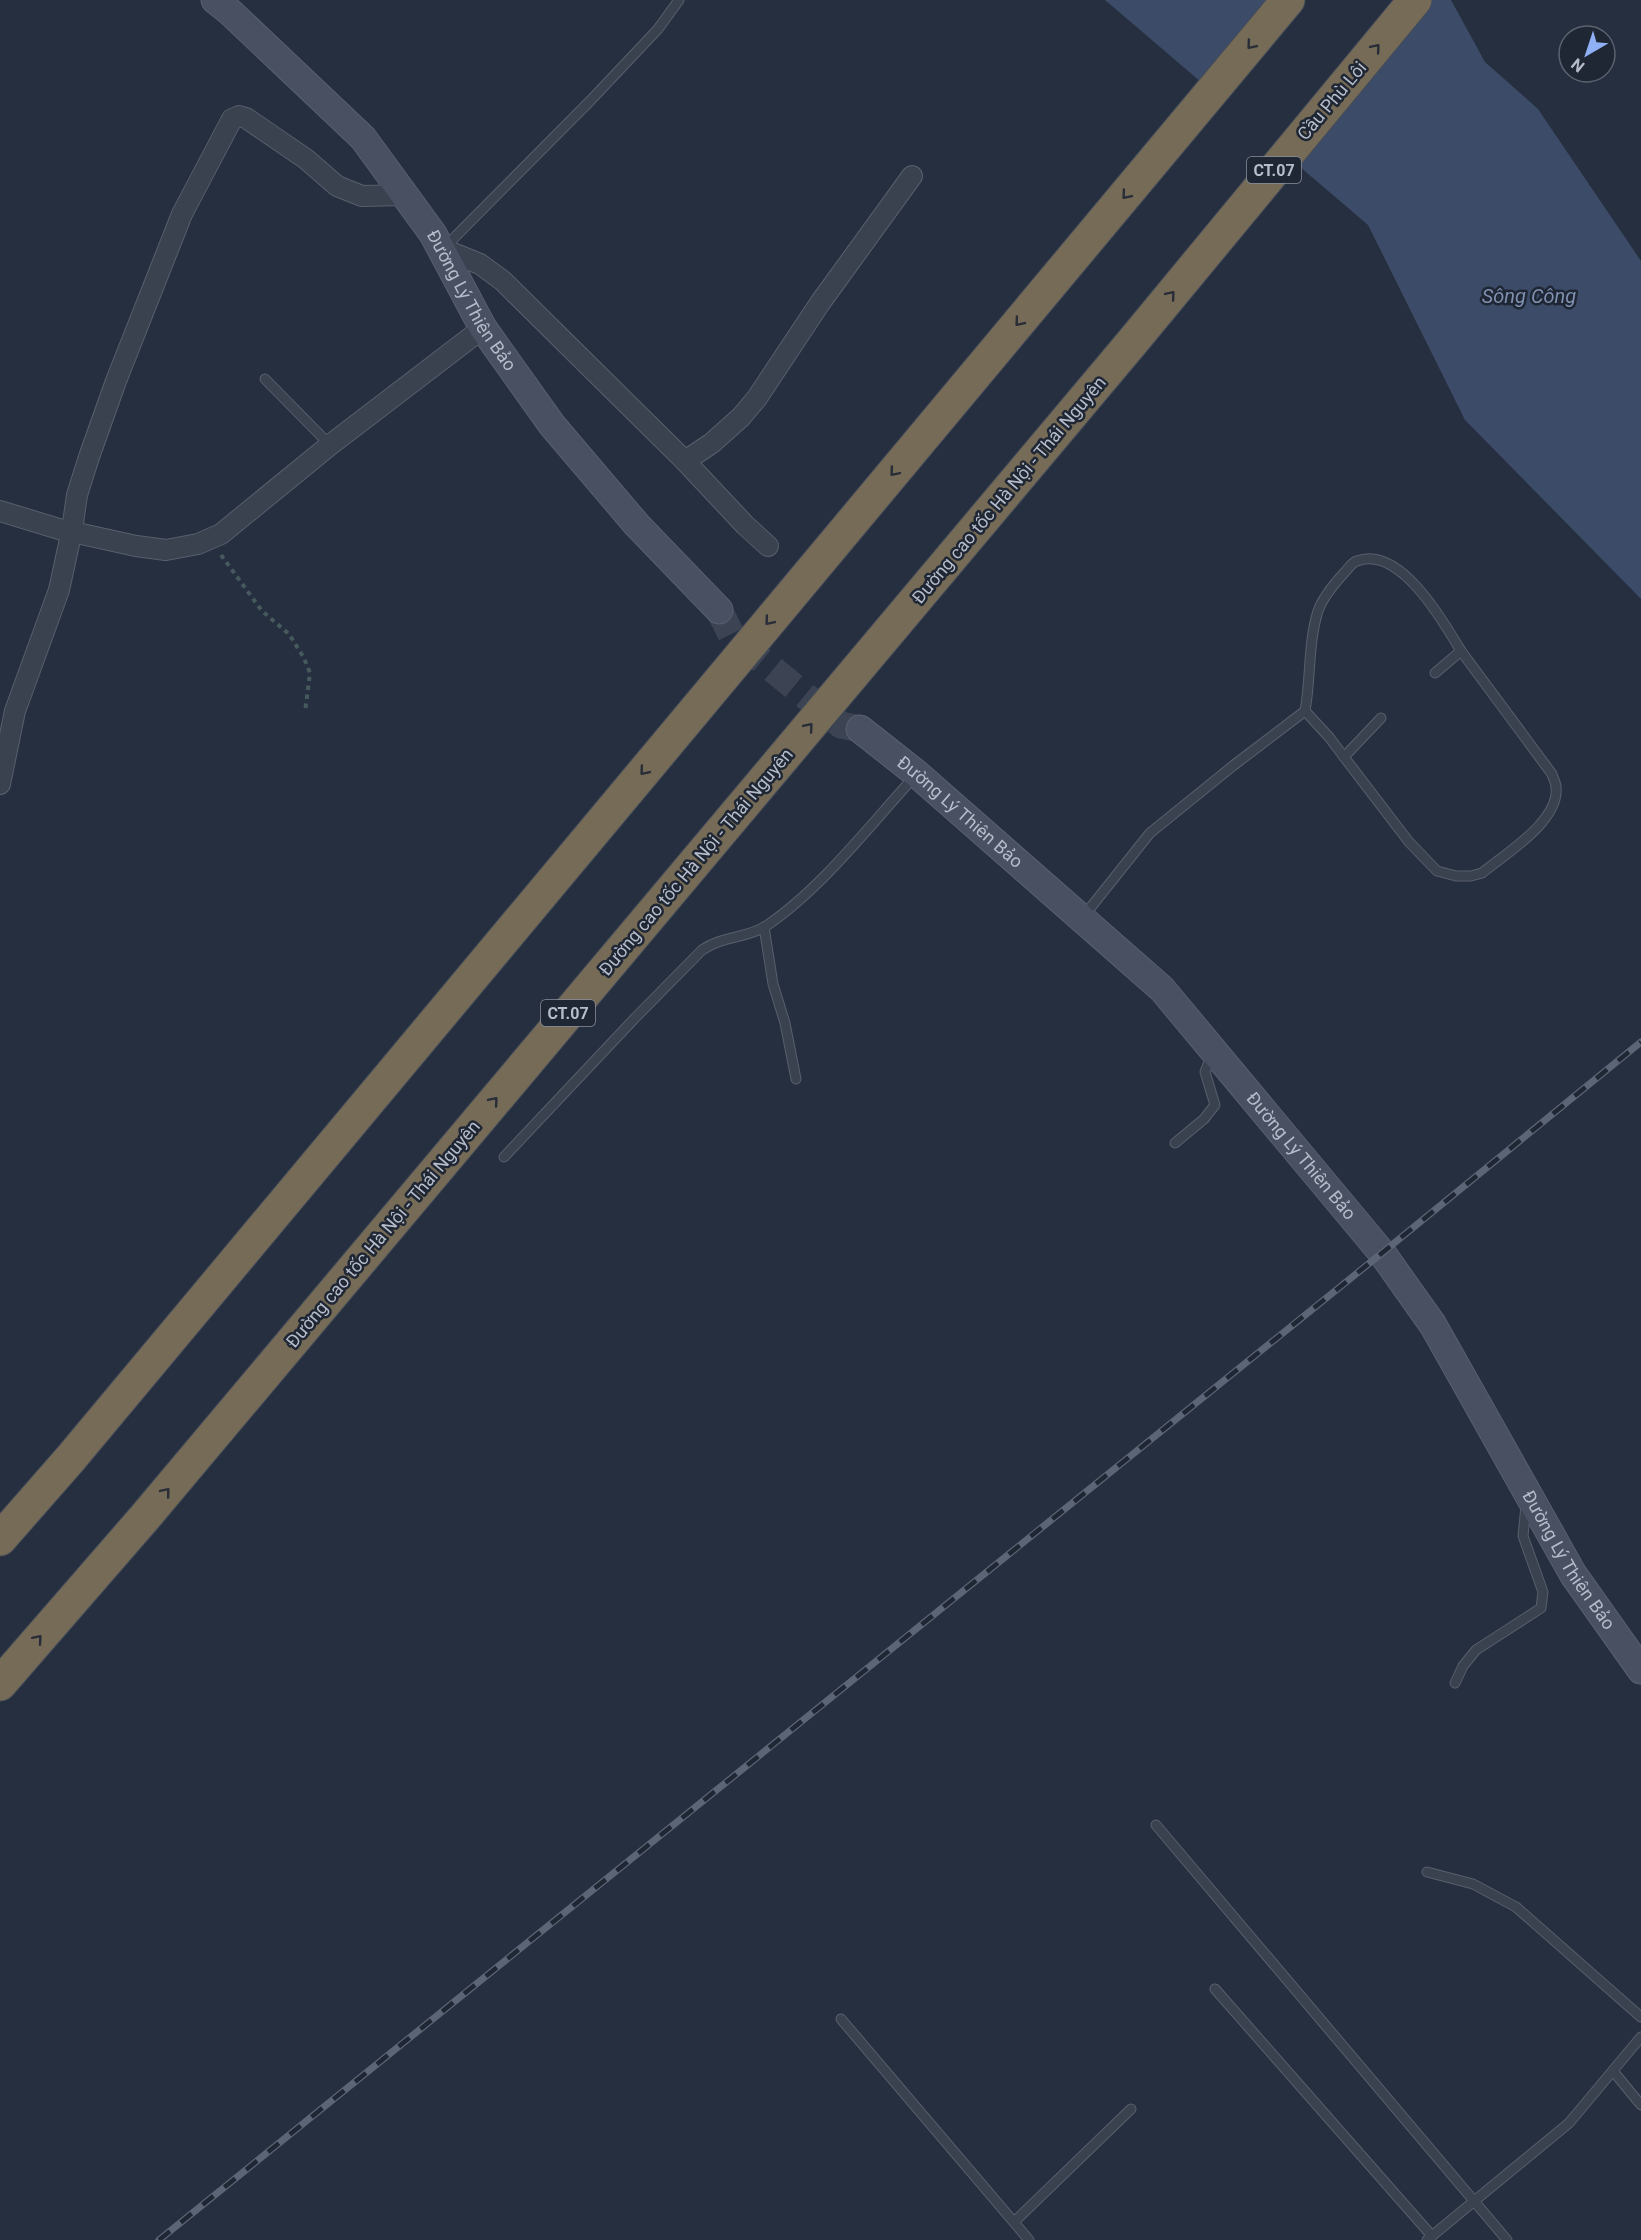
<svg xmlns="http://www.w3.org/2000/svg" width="1641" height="2240" font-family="Roboto,sans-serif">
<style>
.water{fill:#3c4b67}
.pier{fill:#262f3f}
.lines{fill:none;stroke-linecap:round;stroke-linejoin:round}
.secondary-tunnel{stroke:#3c4454;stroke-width:27;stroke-dasharray:27 14;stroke-linecap:butt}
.service-casing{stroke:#585f6d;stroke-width:11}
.minor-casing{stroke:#585f6d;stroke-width:22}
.secondary-casing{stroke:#585f6d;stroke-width:29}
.motorway-casing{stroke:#454c5a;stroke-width:35}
.path{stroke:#46595d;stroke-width:4;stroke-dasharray:4.5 4.5;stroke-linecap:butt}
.service{stroke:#3a414f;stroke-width:9}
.minor{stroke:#3a414f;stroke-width:20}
.secondary{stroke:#485062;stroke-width:27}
.motorway{stroke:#756b57;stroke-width:33}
.rail-casing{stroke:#5c6576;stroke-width:7}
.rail{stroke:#1f2634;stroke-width:4.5;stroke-dasharray:14;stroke-linecap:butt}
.oneway{stroke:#282d38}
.labels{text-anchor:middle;stroke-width:5;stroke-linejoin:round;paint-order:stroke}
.shield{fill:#1f2634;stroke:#898f9d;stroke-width:1.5}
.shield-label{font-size:16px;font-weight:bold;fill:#b6bcca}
.street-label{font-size:18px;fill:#b6bcca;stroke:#1f2634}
.water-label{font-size:20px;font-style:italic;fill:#7f90b0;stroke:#1f2634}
</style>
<rect width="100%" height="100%" fill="#262f3f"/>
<!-- water -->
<polygon class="water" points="1105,0 1451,0 1485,62 1538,109 1641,261 1641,599 1465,420 1368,225"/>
<!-- pier -->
<polygon class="pier" points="1288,0 1415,0 1285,158 1210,94"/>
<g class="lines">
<!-- secondary-tunnel -->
<polyline class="secondary-tunnel" points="719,610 732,636 841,725 860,729"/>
<defs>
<g id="service">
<polyline points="443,249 591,100 658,29 679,0"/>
<polyline points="265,379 330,445"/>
<polyline points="1305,711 1329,737 1344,757 1381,718"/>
<path d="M1344,757l65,85 28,29 19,5h15l11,-3c23,-19 78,-52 74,-86 0,-4 -3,-9 -4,-13l-91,-123"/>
<path d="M1083,917l67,-84 84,-68 71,-54c6,-33 3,-68 13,-100 5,-14 16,-27 26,-38 4,-4 8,-11 13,-12 43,-16 86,60 104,90l-26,22"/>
<polyline points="764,927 773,984 785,1023 796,1079"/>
<polyline points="1175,1143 1204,1119 1215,1105 1205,1072 1212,1054"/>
<path d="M504,1157l131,-139 67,-68c20,-14 46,-12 64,-24 55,-37 104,-101 149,-150"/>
<polyline points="1455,1683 1463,1666 1476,1650 1541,1608 1543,1592 1523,1536 1526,1506"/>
<polyline points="1156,1825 1507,2240"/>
<polyline points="1427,1872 1473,1884 1516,1907 1641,2017"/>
<polyline points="1215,1989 1432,2236"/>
<polyline points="841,2019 1029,2240"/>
<polyline points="1613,2071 1641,2105"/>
<polyline points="1014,2222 1131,2109"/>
<polyline points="1427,2240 1569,2123 1641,2037"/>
</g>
<g id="minor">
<polyline points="443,249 480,264 503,281 685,461"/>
<polyline points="0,511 59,529 136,546 166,550 198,544 221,534 330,445 483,328"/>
<polyline points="768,546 745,525 685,461 712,443 741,417 757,398 820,303 912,176"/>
<polyline points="0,784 15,711 59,590 72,530 77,495 89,457 116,381 182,214 232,119 239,116 246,118 306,159 337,186 362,196 405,195"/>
</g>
<g id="secondary">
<path id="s1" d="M215,0l15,12 133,126 70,96 50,94 69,97 85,100 82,85"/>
<path id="s2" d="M860,729l57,45 245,215 220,264 51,72 140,249 68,96"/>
</g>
<g id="motorway">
<polyline points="0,1539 71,1458 1288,0"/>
<polyline points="0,1684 145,1517 1134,340 1415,0"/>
</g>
</defs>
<!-- service casing -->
<use href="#service" class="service-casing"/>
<!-- minor casing -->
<use href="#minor" class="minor-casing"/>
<!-- secondary casing -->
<use href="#secondary" class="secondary-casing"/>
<!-- motorway casing -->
<use href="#motorway" class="motorway-casing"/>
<!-- path -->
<polyline class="path" points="221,555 262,611 289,634 304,658 310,673 305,712"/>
<!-- service -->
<use href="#service" class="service"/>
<!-- minor -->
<use href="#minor" class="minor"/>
<!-- secondary -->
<use href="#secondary" class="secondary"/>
<!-- motorway -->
<use href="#motorway" class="motorway"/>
<defs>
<polyline id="rail" points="159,2240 1382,1253 1641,1042"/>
</defs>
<!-- rail casing -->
<use href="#rail" class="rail-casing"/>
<!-- rail -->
<use href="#rail" class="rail"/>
</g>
<!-- one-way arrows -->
<defs><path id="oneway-chevron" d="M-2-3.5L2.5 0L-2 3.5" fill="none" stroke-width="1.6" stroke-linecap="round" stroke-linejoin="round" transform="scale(1.5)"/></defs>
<g class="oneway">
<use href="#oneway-chevron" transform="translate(1251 45) rotate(130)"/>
<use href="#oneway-chevron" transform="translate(1376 48) rotate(-50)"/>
<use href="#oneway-chevron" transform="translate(1126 195) rotate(130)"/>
<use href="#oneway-chevron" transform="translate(1171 295) rotate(-50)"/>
<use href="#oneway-chevron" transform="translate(1019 322) rotate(130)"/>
<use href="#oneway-chevron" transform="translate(894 472) rotate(130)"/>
<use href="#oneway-chevron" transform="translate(769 621) rotate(130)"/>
<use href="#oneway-chevron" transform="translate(809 727) rotate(-50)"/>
<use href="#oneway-chevron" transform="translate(644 771) rotate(130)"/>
<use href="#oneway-chevron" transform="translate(494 1101) rotate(-50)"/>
<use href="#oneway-chevron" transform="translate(166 1492) rotate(-50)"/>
<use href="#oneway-chevron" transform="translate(38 1639) rotate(-49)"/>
</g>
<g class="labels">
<!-- shield labels -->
<g class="shield">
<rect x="1247" y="157" width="54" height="26" rx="4.5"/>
<rect x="541" y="1000" width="54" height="26" rx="4.5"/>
</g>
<g class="shield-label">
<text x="1274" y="176">CT.07</text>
<text x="568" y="1019">CT.07</text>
</g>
<!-- street labels -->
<g class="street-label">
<text transform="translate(1332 101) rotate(-50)" y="6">Cầu Phù Lôi</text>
<text dy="6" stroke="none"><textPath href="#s1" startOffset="398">Đường Lý Thiên Bảo</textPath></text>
<text transform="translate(1009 490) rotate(-50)" y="6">Đường cao tốc Hà Nội - Thái Nguyên</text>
<text dy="6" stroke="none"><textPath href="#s2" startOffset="130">Đường Lý Thiên Bảo</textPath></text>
<text transform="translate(696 862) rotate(-50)" y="6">Đường cao tốc Hà Nội - Thái Nguyên</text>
<text dy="6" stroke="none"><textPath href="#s2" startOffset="616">Đường Lý Thiên Bảo</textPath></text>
<text transform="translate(383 1234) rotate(-50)" y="6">Đường cao tốc Hà Nội - Thái Nguyên</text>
<text dy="6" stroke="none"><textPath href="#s2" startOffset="1102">Đường Lý Thiên Bảo</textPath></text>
</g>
<!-- water labels -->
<g class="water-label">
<text x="1529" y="303">Sông Công</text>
</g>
</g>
<!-- north arrow -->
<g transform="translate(1587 54) rotate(219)"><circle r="28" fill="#1f2634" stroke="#5b6270" stroke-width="1.5"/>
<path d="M0-4.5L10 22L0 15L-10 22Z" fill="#90b0f5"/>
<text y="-9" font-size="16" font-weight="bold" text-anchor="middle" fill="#b6bcca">N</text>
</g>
</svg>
